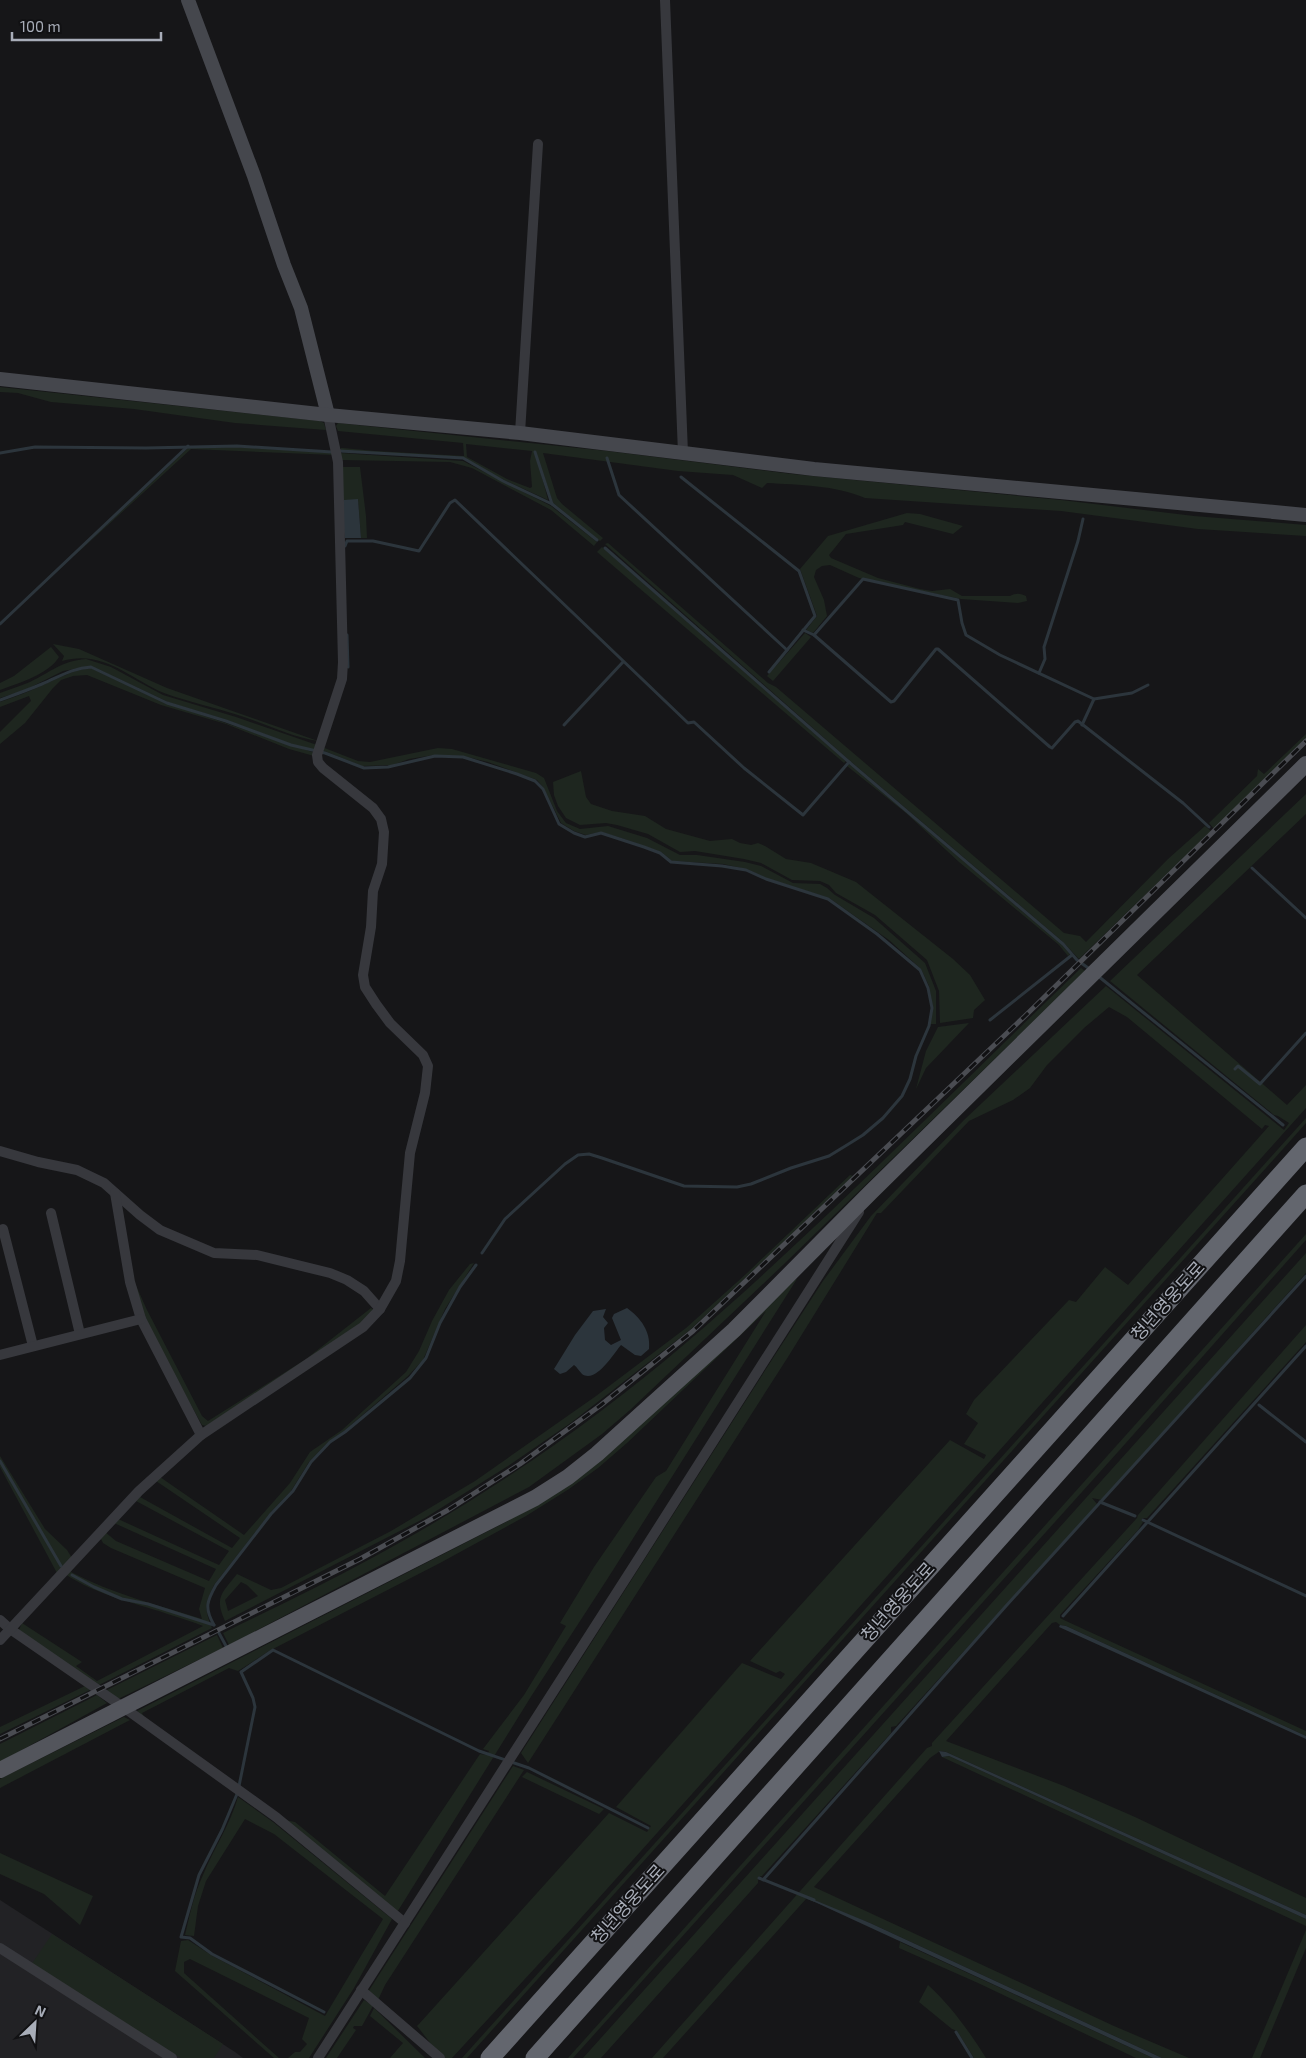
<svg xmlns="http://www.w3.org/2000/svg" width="1306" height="2058" font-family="'Exo 2','Noto Sans KR',sans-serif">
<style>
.built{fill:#222225}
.green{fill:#1e261f;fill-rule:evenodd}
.water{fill:#2c353c}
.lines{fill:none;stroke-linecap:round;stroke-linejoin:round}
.stream{stroke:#2c353c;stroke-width:3}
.street{stroke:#37383d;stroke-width:10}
.secondary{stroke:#45474d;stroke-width:14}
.primary{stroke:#53555c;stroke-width:16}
.highway{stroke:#63666e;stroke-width:19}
.rail-casing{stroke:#4a4c52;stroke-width:5}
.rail{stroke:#111113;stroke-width:3;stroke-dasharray:9;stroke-linecap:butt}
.labels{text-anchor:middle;stroke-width:4;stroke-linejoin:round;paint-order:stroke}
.street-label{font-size:18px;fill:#a8adb8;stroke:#111113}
</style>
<rect width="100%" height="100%" fill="#161618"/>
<!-- built -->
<polygon class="built" points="0,1900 235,2052 243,2058 0,2058"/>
<!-- green -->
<g class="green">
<polygon points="0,387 320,421 324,423 326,430 235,423 134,409 51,402 18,393 0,392"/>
<path d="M338,423l269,28 185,23 269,26 133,16 112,9v11l-108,-7 -137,-18 -196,-13c-30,-13 -66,-13 -98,-15l-5,5 -29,-13 -55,-4 -135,-18 14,45 5,6 41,34 -3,3 -47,-38 -18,-53 13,50 -44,-20 -41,-22 -123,-8 1,-2h2l32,3 89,5 -1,-13 -125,-12 -2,-5zM466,444l66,7 -2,10 2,26 -2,1 -23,-9 -40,-22z"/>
<polygon points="189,447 237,447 334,453 334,455 191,449 71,559"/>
<polygon points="340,453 463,461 551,506 597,542 594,546 551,510 472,468 450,462 341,460"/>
<polygon points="343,467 360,467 366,516 367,538 361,538 358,500 343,526 341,525"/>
<path d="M907,513l13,1 43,12 -10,8 -48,-12 -2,3 -57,9 -17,21 2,3 47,20 42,11 12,2 18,-2 12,7h48c6,-3 9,-3 16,0l1,5 -9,2 -57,-4 -102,-21 -29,-13 -8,1 -6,4 -2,7 10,23 3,16 -14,17 -7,-3 11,-14 -17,-47 28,-33z"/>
<polygon points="608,543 768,683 776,687 1064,933 1080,936 1086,942 1168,859 1205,826 1211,831 1079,959 1062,941 849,760 605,544"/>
<polygon points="602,547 846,761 844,763 597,552"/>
<polygon points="805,633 811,637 773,681 767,676"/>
<path d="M53,644l26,5 88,39 151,53c-27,-4 -54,-18 -80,-26 -24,-8 -50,-13 -74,-22 -35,-15 -61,-44 -102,-32l2,-5z"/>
<path d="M51,647l8,10c-10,17 -40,26 -59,33v-7l14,-7z"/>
<path d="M86,659l25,8 52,28 73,22 81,28 -1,5 -25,-6 -64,-24 -59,-18 -77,-36 -28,5 -38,19 -25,8v-5c10,-4 21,-7 30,-11 21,-10 31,-21 56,-23z"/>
<path d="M91,668l75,35 149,50 -1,3 -25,-7 -63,-25 -65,-19 -74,-30 -14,1 -12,4 -8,8 -28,35 -25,21v-12l31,-31 -2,-5 -29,11v-5c15,-5 31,-11 45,-18 16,-7 28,-14 46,-16z"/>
<polygon points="1306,734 1306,740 1214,829 1209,823 1257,776 1258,769 1264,774"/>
<polygon points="322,747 358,761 370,762 438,748 452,749 536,773 544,778 557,811 566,823 580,829 608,826 647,838 680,855 697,855 745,862 761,866 793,883 820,884 827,888 835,895 874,918 925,963 936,991 936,1024 930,1024 933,1008 929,986 921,969 889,940 829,898 766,878 746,869 723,864 672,861 661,852 621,838 601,832 586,835 574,831 561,823 543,787 537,780 488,762 463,756 434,755 409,759 393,765 362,766 322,750"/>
<polygon points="849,764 1062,945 1070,954 1068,956 1059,945 959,862 906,813 847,766"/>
<polygon points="581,771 586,797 591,804 612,811 645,816 666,829 710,841 732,839 740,843 751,845 758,843 765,846 786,859 811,863 856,882 953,959 970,975 985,1000 974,1010 973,1018 940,1023 939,991 927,960 875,915 836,893 829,885 820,881 792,880 761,863 744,859 695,851 680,852 648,834 617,825 606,823 580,825 566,818 558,806 554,795 553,782"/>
<polygon points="1306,794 1306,814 1137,975 1287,1105 1306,1085 1306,1108 572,1928 452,2058 442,2058 417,2026 419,2024 609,1813 647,1832 651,1826 616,1807 742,1663 781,1679 785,1674 780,1671 776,1673 750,1661 950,1440 984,1459 986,1455 964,1444 978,1423 966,1414 974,1400 1069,1300 1076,1302 1105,1267 1128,1285 1269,1126 1265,1125 1262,1129 1127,1017 1109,1007 1084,1028 1047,1065 1030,1088 1013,1100 969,1121 881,1213 877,1213 788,1357 528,1763 521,1753 775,1355 823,1281 871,1216 965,1119 1106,986 1284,1130 1289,1123 1278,1116 1274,1115 1110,981"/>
<path d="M1081,968l4,3 -302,294 -153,145 -28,24 -73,53 -300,158 -6,-12c49,-24 99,-48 147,-74 80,-43 158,-93 231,-148 81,-61 155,-129 228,-198 85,-81 168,-164 252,-245z"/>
<polygon points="969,1023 926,1068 916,1089 926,1051 938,1027"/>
<polygon points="1306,1118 1306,1123 1291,1140 467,2058 462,2058"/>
<path d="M850,1175l4,1 -164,154 -118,92 -64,44 -83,52 -200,103c-11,-24 -3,-28 12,-47l34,16 10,-2 110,-57 84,-50 121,-85 90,-68 60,-54zM241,1582l6,3 11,11 -30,15 -3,-11z"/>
<polygon points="1306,1234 1306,1240 1117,1453 573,2058 568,2058"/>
<polygon points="1306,1253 1306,1273 1102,1500 1092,1498 1097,1504 1094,1508 896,1726 891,1727 891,1733 762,1876 758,1877 758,1883 601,2058 583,2058"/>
<path d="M474,1263l-29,46 -22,51 -15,16 -64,55 -16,11 -19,20 -18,29 -20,21 -57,73c-9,19 -10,24 -2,43l-115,58 -78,-56 3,-7 60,39 -6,4 21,15 106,-55c-9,-4 -20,-7 -29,-10 -38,-13 -76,-20 -109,-42l7,-5 -1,3c42,22 86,33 131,47l-3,-10 6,-21 -94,-40 -8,-5 -3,-6 5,-5 11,9 93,40 7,-12 -102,-46 4,-4 101,46 10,-14 -93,-50 4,-4 92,51 8,-10 -84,-57 4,-4 84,58 46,-52 20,-31 32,-22 64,-58 13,-21 13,-30 17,-31 21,-26z"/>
<polygon points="129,1270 147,1310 202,1416 208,1421 306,1359 371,1308 375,1311 362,1325 206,1426 202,1425 149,1329"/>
<polygon points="797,1279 608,1578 532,1695 396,1914 285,1820 295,1822 385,1896 480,1754 487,1755 489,1751 483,1749 524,1695 566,1626 560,1623 594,1567 656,1477 666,1471 766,1311 627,1443 598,1468 569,1489 526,1516 440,1563 269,1651 238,1671 229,1668 142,1713 146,1720 137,1711 508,1521 788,1283"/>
<polygon points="1306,1325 1306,1342 1147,1518 1143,1518 1141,1520 1143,1522 1138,1530 1060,1615 1060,1618 1066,1621 1306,1731 1306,1736 1066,1626 1060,1625 1056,1622 1052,1623 946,1741 1064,1786 1135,1817 1306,1898 1306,1915 946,1752 940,1751 930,1758 814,1887 1114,2026 1189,2058 1162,2058 870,1923 804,1898 806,1899 663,2058 652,2058 927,1748 932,1746 932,1743 1137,1518 1138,1515"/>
<polygon points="0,1456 45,1529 67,1550 72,1558 57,1573 0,1467"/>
<polygon points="217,1635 223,1648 116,1700 105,1691"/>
<polygon points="85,1686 90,1690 0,1734 0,1727"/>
<polygon points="97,1695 107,1703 0,1762 0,1744"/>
<polygon points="124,1717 130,1720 0,1788 0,1779"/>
<polygon points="949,1756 1306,1919 1306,1926 942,1757"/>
<polygon points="513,1766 524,1770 385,1985 378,2000 368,1992"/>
<polygon points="527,1772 604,1809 599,1814 522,1777"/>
<path d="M238,1797l35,25 119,97 -38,69 -45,70h-21l7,-6h5l7,-8 -5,-5 7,-21 -119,-59 -6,3v11l95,85h-5l-99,-87 6,-30 7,-1 23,15 114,61 58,-97 -109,-85 -29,-15 -39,62 -8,25 -4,30 -9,-1c5,-21 9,-41 18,-60 11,-27 27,-50 35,-78z"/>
<polygon points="0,1853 93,1896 80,1925 44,1894 0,1874"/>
<polygon points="1306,1930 1306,1948 1260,2058 1252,2058"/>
<polygon points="52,1934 223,2044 214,2058 181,2058 31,1965"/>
<polygon points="900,1942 1153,2058 1136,2058 978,1983 899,1948"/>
<path d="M928,1985c23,21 41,46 58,73h-12l-17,-27 -5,-2 -33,-27z"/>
<polygon points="364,2000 373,2006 362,2026 354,2026 353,2028 356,2030 337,2058 326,2058"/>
<polygon points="374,2008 425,2058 390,2058 403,2043 370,2016"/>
</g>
<!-- water -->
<g class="water">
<polygon points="358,499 361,538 345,538 343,526 344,500"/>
<path d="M627,1308c14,10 24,24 22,41l-8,7 -6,-1 -14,-10c-7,8 -25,39 -39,29 -3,-3 -5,-7 -8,-9l-8,7 -6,2 -6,-5 21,-34 18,-24 13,-2 -3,8 5,6 -4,5 1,12 6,5 10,-5 -9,-22 2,-4z"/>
<polygon points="1060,1625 1066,1626 1306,1736 1306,1739 1059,1627"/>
<polygon points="939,1751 946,1752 1306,1915 1306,1919 949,1756 942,1757"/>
<polygon points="804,1897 807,1897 870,1923 1162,2058 1153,2058"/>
</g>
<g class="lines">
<!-- stream -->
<g class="stream">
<polyline points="340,451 463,458 503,481 552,504"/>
<polyline points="535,452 552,504 597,540"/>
<polyline points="0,453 35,447 146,448 237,446 332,452"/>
<polyline points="607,458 619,495 787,650"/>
<polyline points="681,477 799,571 815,616 769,672"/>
<polyline points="345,546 347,541 373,541 419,551 450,503 455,500 688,723 694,722 744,768 803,815 849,762"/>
<polyline points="605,548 849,762 1063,944 1077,960 1091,970"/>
<polyline points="0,624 188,446"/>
<polyline points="803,630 814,635 891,702 894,701 936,649 938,649 1050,747 1052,748 1075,722 1078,721 1183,803 1209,827"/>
<polyline points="347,635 348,667"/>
<polyline points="814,635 863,579 958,600 962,623 966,635 1000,655 1094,699 1082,725"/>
<polyline points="1039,673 1045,659 1044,647 1078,541 1083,519"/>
<polyline points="1094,699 1132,693 1148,685"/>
<path d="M0,700c14,-5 28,-10 42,-16 17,-7 30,-16 49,-17l76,36 59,18 65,24 34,8 39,15 24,-1 47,-11 28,1 54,17 18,7 8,8 16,35 15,9 11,4 16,-4 43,14 16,6 11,9 51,4 24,4 20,9 62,20 49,35 43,36 8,18 4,20 -3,18 -13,30 -6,23 -8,17 -19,22 -20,17 -16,10 -18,11 -38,12 -40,16 -14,3 -53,-1 -82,-28 -13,-4 -11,1 -13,9 -60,55 -23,34"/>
<polyline points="564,725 623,662"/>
<polyline points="1252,868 1306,918"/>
<polyline points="1098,976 1283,1125"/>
<polyline points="990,1020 1072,955"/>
<polyline points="1235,1069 1238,1066 1260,1084 1306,1033"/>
<polyline points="1259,1405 1306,1442"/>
<polyline points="0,1461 61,1566"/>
<polyline points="1100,1502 1135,1516"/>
<polyline points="1143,1520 1306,1596"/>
<polyline points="72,1575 94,1587 122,1599 148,1604 214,1625"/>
<polyline points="1063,1616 1306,1346"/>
<path d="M214,1625c-10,-17 -7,-24 2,-40l55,-71 22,-23 18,-29 19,-20 15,-10 65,-54 16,-20 14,-35 20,-36 16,-22"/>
<polyline points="219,1633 226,1646"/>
<polyline points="239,1786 255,1707 253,1698 241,1672 273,1650 479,1751 529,1768 648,1828"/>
<polyline points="237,1794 222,1830 199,1875 181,1937 190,1938 212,1954 324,2012"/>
<polyline points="759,1878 814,1900"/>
<polyline points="763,1880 1006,1606 1306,1276"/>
<polyline points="956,2032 972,2058"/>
</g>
<!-- street -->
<g class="street">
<polyline points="665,0 683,453"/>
<polyline points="520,433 538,144"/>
<polyline points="0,1151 38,1162 77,1170 104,1183 140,1215 160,1230 214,1253 257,1255 330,1273 347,1280 364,1291 380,1309"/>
<polyline points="115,1193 130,1282 141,1319 201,1435"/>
<polyline points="51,1213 80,1334"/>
<polyline points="3,1229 33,1346"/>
<polyline points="0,1355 141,1319"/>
<polyline points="0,1620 10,1629 123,1707 276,1817 405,1923"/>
<polyline points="0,1640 139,1491 201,1435 363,1327 380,1309 396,1281 400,1261 410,1153 425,1093 428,1066 423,1055 390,1023 376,1004 365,987 363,975 371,927 373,891 382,864 384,832 381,819 373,808 323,768 318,762 317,755 342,679 343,662 338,462 328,415"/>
<polyline points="0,1948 172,2058"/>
<polyline points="361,1990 440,2058"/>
<polyline points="318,2058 637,1561 859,1212"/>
</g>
<!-- secondary -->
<g class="secondary">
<polyline points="188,0 254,176 284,265 301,308 328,415"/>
<polyline points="0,379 328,415 520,433 814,469 1306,515"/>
</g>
<!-- primary -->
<polyline class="primary" points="0,1770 535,1498 568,1477 597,1454 734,1330 871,1192 1306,764"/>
<!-- highway -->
<g class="highway">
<polyline points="490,2058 1306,1147"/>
<polyline points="535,2058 1306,1194"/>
</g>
<defs>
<polyline id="rail" points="0,1739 360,1559 448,1510 520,1464 601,1405 693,1331 1025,1016 1306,741"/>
</defs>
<!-- rail casing -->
<use href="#rail" class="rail-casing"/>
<!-- rail -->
<use href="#rail" class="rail"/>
</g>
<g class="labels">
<!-- street labels -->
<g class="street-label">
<text transform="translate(1168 1301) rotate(-48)" y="6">청년영웅도로</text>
<text transform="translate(898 1602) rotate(-48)" y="6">청년영웅도로</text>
<text transform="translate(628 1904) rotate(-48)" y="6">청년영웅도로</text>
</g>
</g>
<!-- north arrow -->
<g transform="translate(35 2023) rotate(25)" stroke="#111113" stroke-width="4" paint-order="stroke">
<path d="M0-4L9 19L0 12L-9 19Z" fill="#a8adb8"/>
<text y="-8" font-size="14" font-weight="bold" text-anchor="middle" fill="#a8adb8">N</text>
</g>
<!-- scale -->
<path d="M12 32v8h149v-8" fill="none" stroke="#a8adb8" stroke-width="2.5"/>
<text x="20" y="32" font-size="15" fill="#a8adb8" stroke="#111113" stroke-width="4" paint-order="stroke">100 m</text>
</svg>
